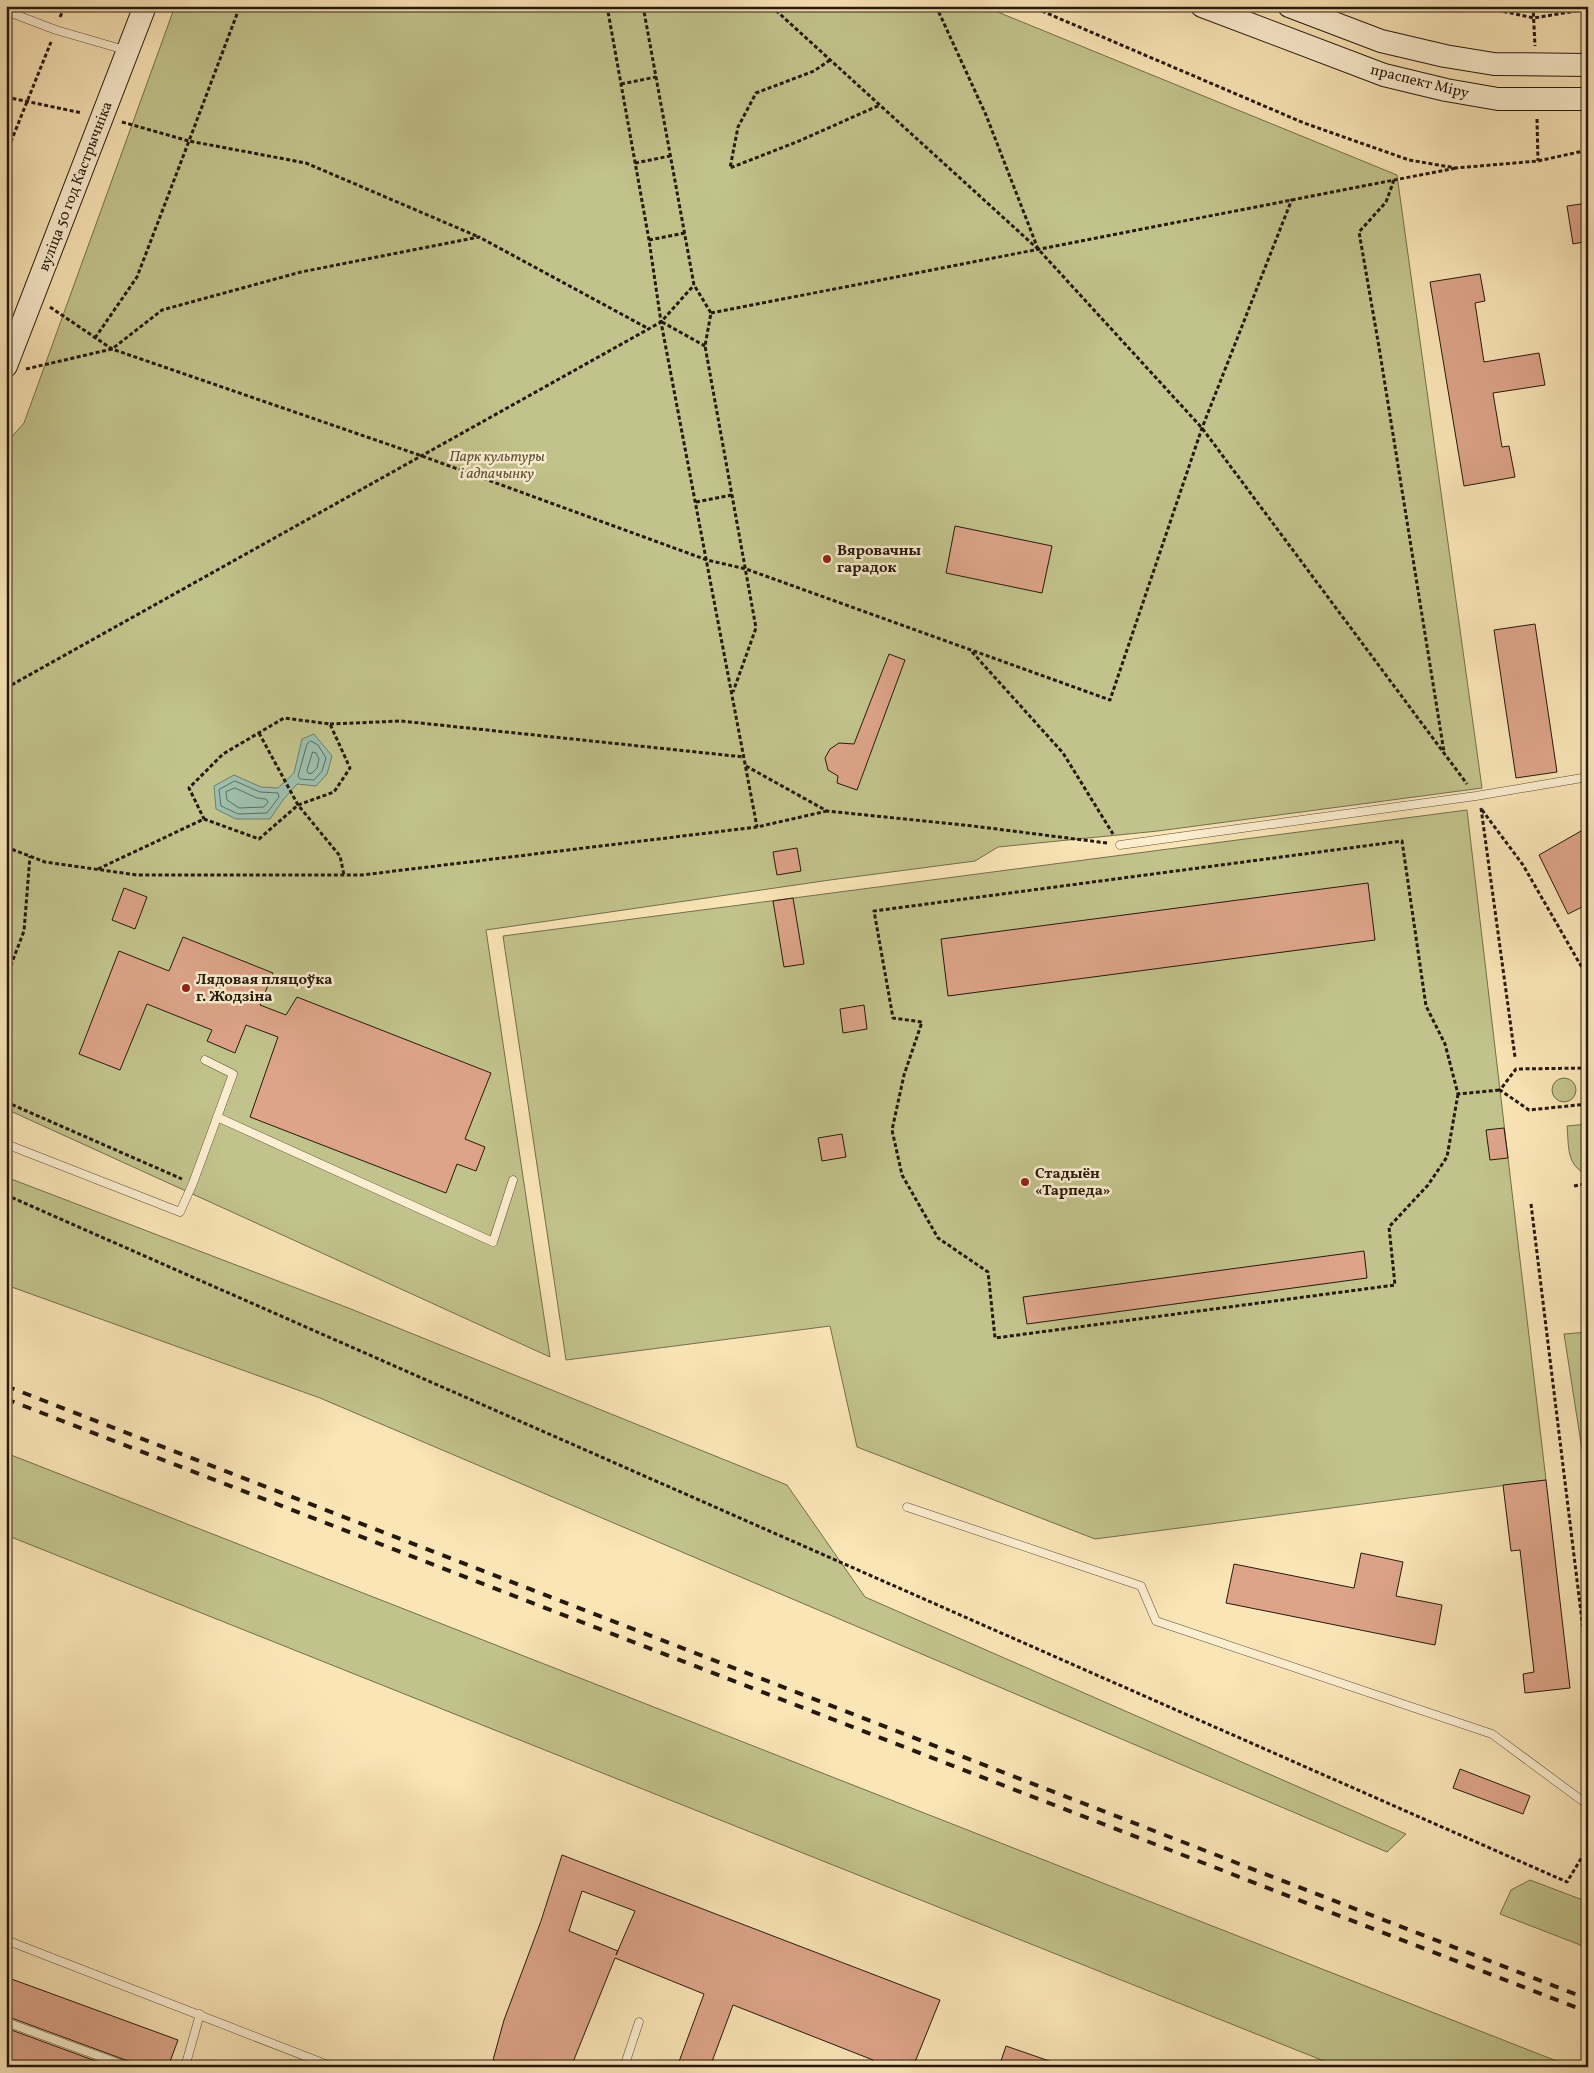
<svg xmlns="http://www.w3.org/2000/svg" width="1594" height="2073" font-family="Vollkorn,serif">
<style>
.green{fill:#c2c38c;stroke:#746e4c}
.water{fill:#9ebfad;stroke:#6e7d6d}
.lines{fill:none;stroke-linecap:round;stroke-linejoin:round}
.shore{stroke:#626c5c;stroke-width:1}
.building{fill:#dda489;stroke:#26190c;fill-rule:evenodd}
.service-casing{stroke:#5b4c37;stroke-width:9}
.secondary-casing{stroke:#26190c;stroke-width:24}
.path{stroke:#26190c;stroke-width:3;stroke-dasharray:4 2.5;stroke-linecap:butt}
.service{stroke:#fceed0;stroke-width:8}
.secondary{stroke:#fceed0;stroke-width:22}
.rail{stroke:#26190c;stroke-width:4;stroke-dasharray:9 9;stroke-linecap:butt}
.poi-dot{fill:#8f2418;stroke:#fceed0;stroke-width:2}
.labels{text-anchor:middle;stroke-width:5;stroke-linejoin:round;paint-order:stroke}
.street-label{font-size:15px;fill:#26190c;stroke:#fceed0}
.park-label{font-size:15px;font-style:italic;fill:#5d5439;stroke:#fceed0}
.poi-label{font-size:15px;font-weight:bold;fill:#26190c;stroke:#fceed0;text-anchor:start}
</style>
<rect width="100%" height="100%" fill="#fae5b7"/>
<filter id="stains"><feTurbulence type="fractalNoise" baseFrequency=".004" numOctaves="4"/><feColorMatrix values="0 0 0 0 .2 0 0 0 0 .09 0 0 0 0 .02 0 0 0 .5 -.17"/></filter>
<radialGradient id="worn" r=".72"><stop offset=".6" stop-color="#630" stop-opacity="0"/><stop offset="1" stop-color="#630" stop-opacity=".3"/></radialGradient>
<!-- green -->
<g class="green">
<polygon points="175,6 983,6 1397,175 1482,788 1158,831 998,847 975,861 830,880 486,930 550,1357 6,1109 6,443 24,423"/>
<polygon points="1467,810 1546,1480 1095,1539 857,1447 830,1326 566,1360 503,936"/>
<circle cx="1564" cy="1090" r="12"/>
<path d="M1588,1124v51c-22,-9 -19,-28 -21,-49z"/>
<polygon points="6,1177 351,1309 787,1485 865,1597 1406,1834 1387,1852 320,1398 6,1285"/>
<polygon points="1588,1332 1588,1488 1564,1334"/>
<polygon points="6,1453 1572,2067 1339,2067 6,1535"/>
<polygon points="1530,1880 1588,1902 1588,1948 1500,1914 1511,1890"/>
</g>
<!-- water -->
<polygon class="water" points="314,734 332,756 327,774 316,786 297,784 283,800 270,819 236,819 216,809 214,786 234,775 261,787 278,788 294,773 302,739"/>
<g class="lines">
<!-- shore -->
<g class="shore">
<polygon points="311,741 318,745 326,758 322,771 314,780 300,779 298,776 307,744"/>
<polygon points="313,752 316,753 319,759 317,768 312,773 309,774 307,771"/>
<polygon points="235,781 260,792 278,793 279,797 267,813 238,814 221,806 219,790"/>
<polygon points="235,788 257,798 266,799 268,802 264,807 239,808 227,800 226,792"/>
</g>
</g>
<!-- building -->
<g class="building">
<polygon points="1588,203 1588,241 1573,244 1567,206"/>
<polygon points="1480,274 1485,301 1475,303 1484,362 1539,353 1545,385 1493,393 1502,447 1509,446 1515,477 1464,486 1430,282"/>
<polygon points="955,526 1052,546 1042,593 946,573"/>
<polygon points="1535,624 1557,772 1516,778 1494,630"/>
<polygon points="889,654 905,660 857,790 837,783 838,776 828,770 825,758 830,749 839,743 854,744"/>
<polygon points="1588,827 1588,904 1568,914 1539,855"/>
<polygon points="797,848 801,871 777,875 773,852"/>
<polygon points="1368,883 1375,940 948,996 941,939"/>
<polygon points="124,888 147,897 135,929 112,920"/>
<polygon points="793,898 804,964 784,967 773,901"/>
<polygon points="183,937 273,973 260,1005 286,1015 297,997 491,1073 465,1139 485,1147 476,1171 457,1164 446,1193 250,1117 278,1037 246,1025 235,1053 207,1041 212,1030 147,1004 120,1070 79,1054 119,951 169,971"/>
<polygon points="864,1005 867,1029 843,1033 840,1009"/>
<polygon points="1504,1128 1508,1158 1490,1160 1486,1130"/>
<polygon points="842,1134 846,1157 822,1161 818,1138"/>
<polygon points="1364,1251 1367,1278 1027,1324 1023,1297"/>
<polygon points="1546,1480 1570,1688 1525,1693 1523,1674 1534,1672 1520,1550 1511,1551 1503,1485"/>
<polygon points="1361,1553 1403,1562 1396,1596 1442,1605 1435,1645 1226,1603 1234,1564 1354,1588"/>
<polygon points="1460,1769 1530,1796 1523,1814 1453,1788"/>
<path d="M562,1855l378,145 -27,67h-42l2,-7 -140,-55 -23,62h-33l27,-73 -89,-36 -44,109h-61l-17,-7 11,-40 37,-99zM582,1891l53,20 -19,44 2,-4 -49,-20z"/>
<polygon points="6,1977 178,2040 168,2067 135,2067 131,2062 6,2016"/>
<polygon points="6,2028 112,2067 6,2067"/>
<polygon points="1006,2046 1058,2064 1057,2067 999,2067"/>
</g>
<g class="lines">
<defs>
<g id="service">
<polyline points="6,11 56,30 125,50"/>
<polyline points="1120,845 1476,796 1588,777"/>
<polyline points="217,1117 493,1242 513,1180"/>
<polyline points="6,1144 180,1212 193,1183 233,1074 205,1060"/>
<polyline points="907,1507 1141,1586 1156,1621 1492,1734 1588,1805"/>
<polyline points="6,1940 333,2067"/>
<polyline points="6,2022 129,2067"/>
<polyline points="185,2067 200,2014"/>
<polyline points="624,2067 639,2022"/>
</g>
<g id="secondary">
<polyline points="1202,6 1384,75 1446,90 1498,99 1588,99"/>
<polyline points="1289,6 1381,41 1445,56 1494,64 1588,65"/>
<polyline points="6,366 145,6"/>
</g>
</defs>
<!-- service casing -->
<use href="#service" class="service-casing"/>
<!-- secondary casing -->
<use href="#secondary" class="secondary-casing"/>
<!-- path -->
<g class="path">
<polyline points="607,6 649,240 661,322 757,827"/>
<polyline points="643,6 694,285 711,313 705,346 756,628 733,692"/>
<polyline points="771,6 1039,250 1202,428 1467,784"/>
<polyline points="936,6 986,115 1038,249"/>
<polyline points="1030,6 1304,123 1409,160 1456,168 1538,161 1588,150"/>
<polyline points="1478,6 1534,18 1588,9"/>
<polyline points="1533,6 1535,46"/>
<polyline points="607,7 615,6"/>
<polyline points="60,17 65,6"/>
<polyline points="830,60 814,71 756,93 738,127 730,168 799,141 880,105"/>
<polyline points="621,84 656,77"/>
<polyline points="6,97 82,113"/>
<polyline points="1537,119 1538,161"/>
<polyline points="122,122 189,141 240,6"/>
<polyline points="6,154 51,42"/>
<polyline points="635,163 670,156"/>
<polyline points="1394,180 1386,202 1359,232 1379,347 1444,752"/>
<polyline points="649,240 685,233"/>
<polyline points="50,307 112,349 422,456 707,560 746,569 1110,700 1202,428 1292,199"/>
<polyline points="711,313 1456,168"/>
<polyline points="662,322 705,346"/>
<polyline points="95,338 137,277 189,141 306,163 479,237"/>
<polyline points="26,369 112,349 162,310 301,272 479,237 649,329"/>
<polyline points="696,502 732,495"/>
<polyline points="972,652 1063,753 1113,834"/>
<polyline points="6,688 661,322 694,285"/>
<polyline points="330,724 401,721 744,757"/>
<polyline points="259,733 298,805 340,856 344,875"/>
<polyline points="746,766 827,811 973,826 1107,843"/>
<polyline points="1481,808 1515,1057"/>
<polyline points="1482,810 1523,865 1588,978"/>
<polyline points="6,847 45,862 137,875 362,875 757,827 827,811"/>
<polyline points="98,869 204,819 259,839 298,805 334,792 350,768 330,724 284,718 223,754 189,788 204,819"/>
<polyline points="6,978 24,931 30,856"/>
<polyline points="1588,1068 1516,1069 1500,1090 1529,1110 1588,1104"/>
<polyline points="1458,1094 1447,1157 1428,1185 1389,1227 1395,1285 995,1338 988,1272 938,1238 902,1175 892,1130 904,1075 922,1022 893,1018 874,911 1402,841 1426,1006 1445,1044 1458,1094 1500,1090"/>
<polyline points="6,1102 182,1179"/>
<polyline points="1574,1186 1588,1183"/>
<polyline points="6,1195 1567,1882 1588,1847"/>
<polyline points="1531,1204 1588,1670"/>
</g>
<!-- service -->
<use href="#service" class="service"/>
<!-- secondary -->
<use href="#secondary" class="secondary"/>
<!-- rail -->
<g class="rail">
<polyline points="6,1386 1588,1999"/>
<polyline points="6,1399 1588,2012"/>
</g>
</g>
<!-- markers -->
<g class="poi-dot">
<circle cx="827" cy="559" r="5"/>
<circle cx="186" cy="988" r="5"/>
<circle cx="1025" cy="1182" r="5"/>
</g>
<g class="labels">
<!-- street labels -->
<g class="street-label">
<text transform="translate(1420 81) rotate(14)" y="5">праспект Міру</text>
<text transform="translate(75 186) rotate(-69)" y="5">вуліца 50 год Кастрычніка</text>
</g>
<!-- park labels -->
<g class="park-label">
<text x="497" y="461">Парк культуры<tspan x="497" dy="17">і адпачынку</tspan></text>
</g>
<!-- poi labels -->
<g class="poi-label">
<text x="837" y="555">Вяровачны<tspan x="837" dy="17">гарадок</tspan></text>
<text x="196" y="984">Лядовая пляцоўка<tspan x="196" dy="17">г. Жодзіна</tspan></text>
<text x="1035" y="1178">Стадыён<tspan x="1035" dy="17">«Тарпеда»</tspan></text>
</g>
</g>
<!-- margin -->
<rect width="1594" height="2073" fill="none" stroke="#fae5b7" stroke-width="25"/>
<rect x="8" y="8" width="1579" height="2058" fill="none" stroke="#26190c" stroke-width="2.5"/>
<rect x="12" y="12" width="1569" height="2048" fill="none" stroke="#26190c"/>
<rect width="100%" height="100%" filter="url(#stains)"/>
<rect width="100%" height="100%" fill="url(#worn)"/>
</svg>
